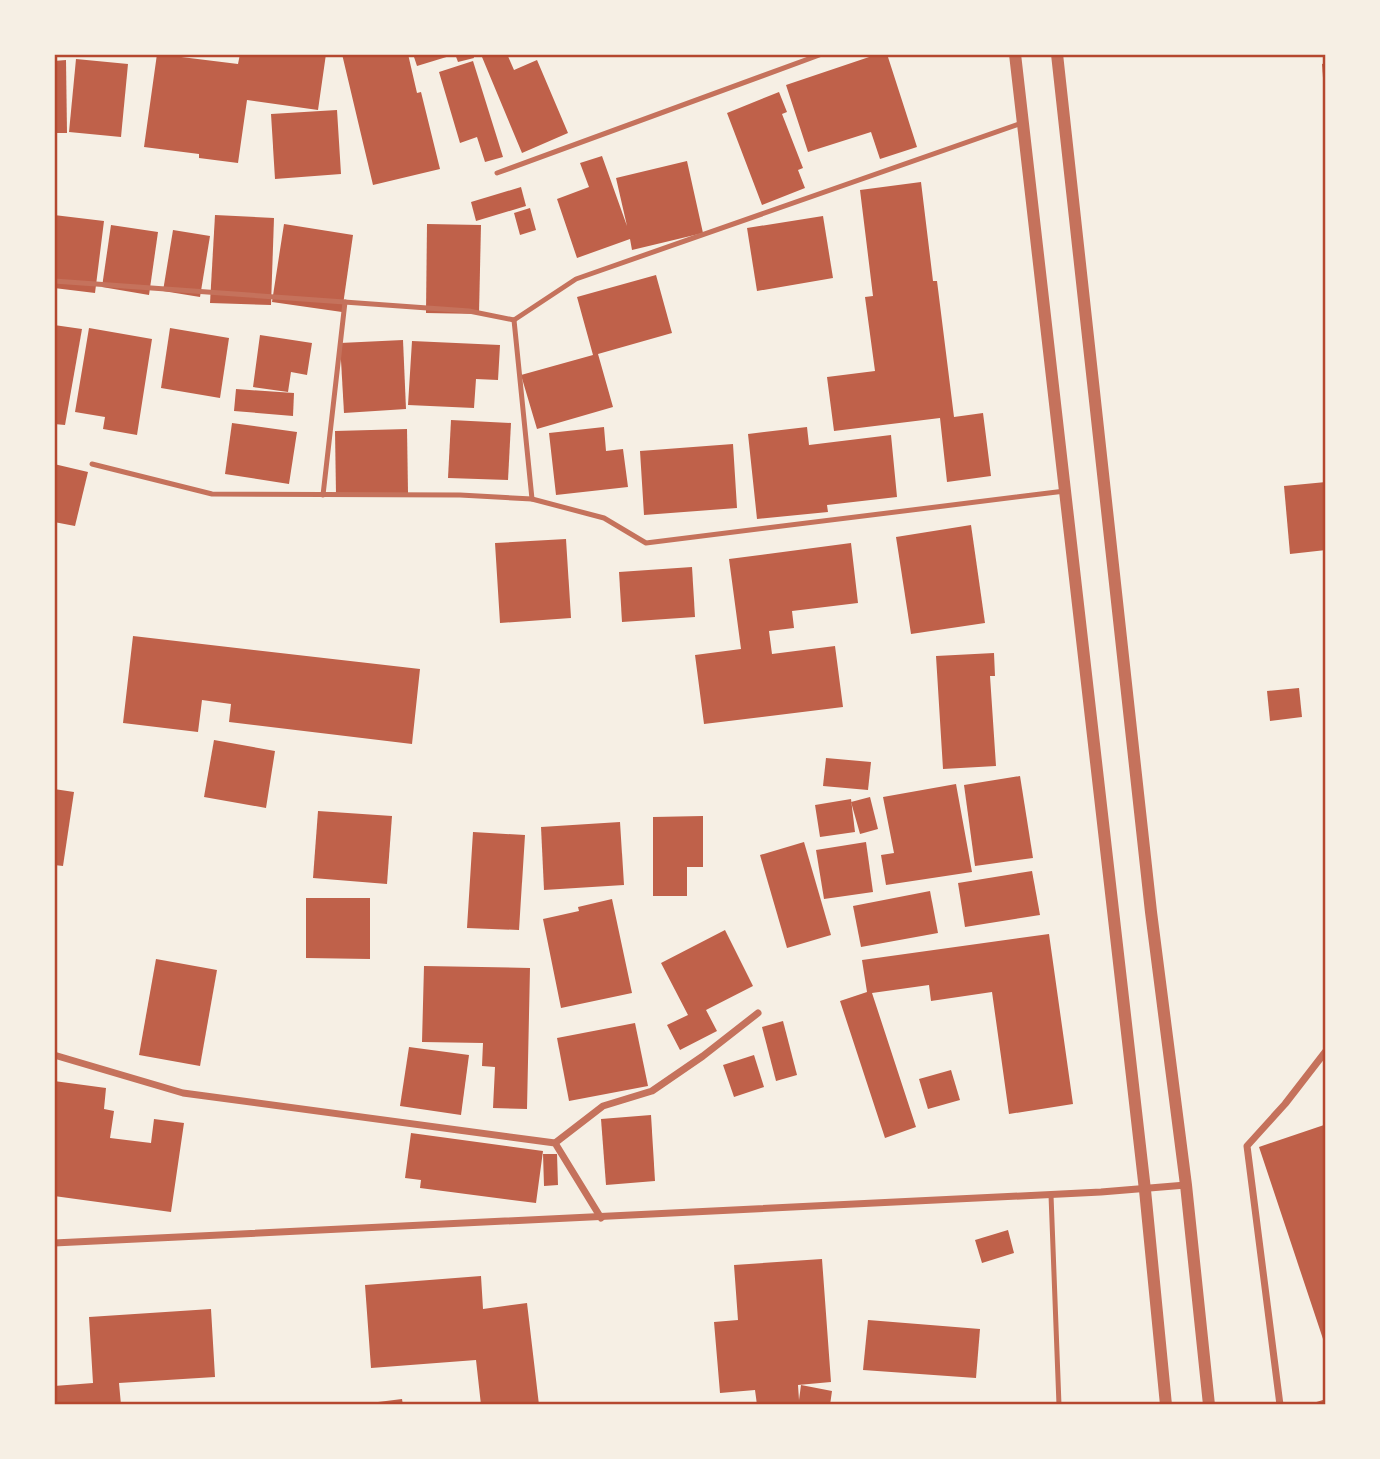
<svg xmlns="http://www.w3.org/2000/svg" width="1380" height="1459" font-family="Lora,serif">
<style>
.building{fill:#bf614a}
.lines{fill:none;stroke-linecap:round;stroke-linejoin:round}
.service{stroke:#c5725c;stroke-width:5}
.minor{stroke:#c5725c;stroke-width:7}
.tertiary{stroke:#c5725c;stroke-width:12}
.neatline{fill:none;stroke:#b5482f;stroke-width:2.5}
</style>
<rect width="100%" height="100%" fill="#f6efe4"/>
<!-- building -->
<g class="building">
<polygon points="157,54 238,64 240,54 326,54 318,110 247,100 238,163 199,158 199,154 144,147"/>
<polygon points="342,54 408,54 417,93 421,92 440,169 373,185"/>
<polygon points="413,54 453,54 453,55 417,66"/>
<polygon points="455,54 473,54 474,58 458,62"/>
<polygon points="487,54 507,54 514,70 537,60 568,133 522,153 482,57"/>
<polygon points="878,54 887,54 917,147 880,159 871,132 808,152 786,85"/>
<polygon points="76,59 128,64 121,137 69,132"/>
<polygon points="66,60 67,133 54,133 54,61"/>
<polygon points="473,61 503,157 485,162 477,137 460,143 439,72"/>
<polygon points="1326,63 1326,91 1324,91 1322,64"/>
<polygon points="779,92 787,112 782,114 803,168 798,170 805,188 762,205 727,113"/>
<polygon points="337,110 341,174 275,179 271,114"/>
<polygon points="602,156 627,226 616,178 687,161 703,233 632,250 630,239 577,258 557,199 589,187 580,163"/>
<polygon points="921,182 933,281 937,281 954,417 983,413 991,476 947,482 940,418 834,431 827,377 875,371 865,297 873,296 860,190"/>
<polygon points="521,187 526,206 476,221 471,202"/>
<polygon points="530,208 536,230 520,235 514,213"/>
<polygon points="54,215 104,221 95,293 54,288"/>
<polygon points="215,215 274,218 271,305 210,303"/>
<polygon points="823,216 833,278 757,291 747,228"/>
<polygon points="284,224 353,235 342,312 272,302"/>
<polygon points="427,224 481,225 479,314 426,313"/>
<polygon points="111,225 158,232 149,295 102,287"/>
<polygon points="173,230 210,236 200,297 163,291"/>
<polygon points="656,275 672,333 598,354 613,407 537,429 521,375 593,355 577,297"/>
<polygon points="54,325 82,329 65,425 54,424"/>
<polygon points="89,328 152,339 137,435 103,429 105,417 75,412"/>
<polygon points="170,328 229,338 220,398 161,388"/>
<polygon points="260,335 312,343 307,375 291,372 288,392 253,387"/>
<polygon points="403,340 406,409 344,413 340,343"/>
<polygon points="412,341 500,345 498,380 476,379 474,408 408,405"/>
<polygon points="236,389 294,393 293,416 234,411"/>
<polygon points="451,420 511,423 508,480 448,478"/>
<polygon points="232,423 297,432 289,484 225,474"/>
<polygon points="604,427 606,451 623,449 628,487 556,495 549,433"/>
<polygon points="807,427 809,445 891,435 897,497 827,505 828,512 757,519 748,434"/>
<polygon points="407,429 408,493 336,495 335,431"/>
<polygon points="733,444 737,508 644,515 640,451"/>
<polygon points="54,464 88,472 75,526 54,522"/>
<polygon points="1326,482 1326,550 1290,554 1284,486"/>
<polygon points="971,525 985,623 911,634 896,537"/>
<polygon points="566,539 571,618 500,623 495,543"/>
<polygon points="851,543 858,603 792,611 794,628 769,631 772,654 835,646 843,707 704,724 695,655 741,649 729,559"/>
<polygon points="692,567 695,617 622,622 619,572"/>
<polygon points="133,636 420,669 412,744 229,722 231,704 202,700 198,732 123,723"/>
<polygon points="994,653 995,676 990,676 996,766 943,769 936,656"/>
<polygon points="1299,688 1302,717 1270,721 1267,691"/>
<polygon points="214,740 275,751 266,808 204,797"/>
<polygon points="826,758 871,762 868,790 823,786"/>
<polygon points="1020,776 1033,858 975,866 964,785"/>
<polygon points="956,784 972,872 886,885 881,855 894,853 883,797"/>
<polygon points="54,789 74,792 63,866 54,865"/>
<polygon points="870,797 878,829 860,834 851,802"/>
<polygon points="851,799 855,832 820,837 815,805"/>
<polygon points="318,811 392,816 387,884 313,878"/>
<polygon points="703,816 703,867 687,867 687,896 653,896 653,817"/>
<polygon points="620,822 624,885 544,890 541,827"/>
<polygon points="473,832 525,835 519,930 467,928"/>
<polygon points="804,842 831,935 787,948 760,855"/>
<polygon points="866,842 873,892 824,899 816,850"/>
<polygon points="1032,871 1040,915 965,927 958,883"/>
<polygon points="930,891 938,933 861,947 853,906"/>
<polygon points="306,898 370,898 370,959 306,958"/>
<polygon points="612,899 632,993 561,1008 543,919 579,911 578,907"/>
<polygon points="725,930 753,986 706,1010 717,1031 680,1050 667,1025 688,1015 661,963"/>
<polygon points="1049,934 1073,1104 1009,1114 992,992 931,1001 929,985 872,993 916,1127 885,1138 840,1001 867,992 862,960"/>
<polygon points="156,959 217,970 200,1066 139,1055"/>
<polygon points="424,966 530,968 527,1109 493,1108 495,1067 482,1066 483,1043 422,1042"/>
<polygon points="783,1021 797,1075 776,1081 762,1027"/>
<polygon points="635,1023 648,1086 569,1101 557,1038"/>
<polygon points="409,1047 469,1055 461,1115 400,1106"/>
<polygon points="754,1055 764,1087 734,1097 723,1065"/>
<polygon points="951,1070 960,1100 928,1109 919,1079"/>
<polygon points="54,1081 106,1088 104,1109 114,1111 110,1138 151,1143 154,1119 184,1123 171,1212 54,1196"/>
<polygon points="651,1115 655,1181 606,1185 601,1119"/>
<polygon points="1324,1125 1326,1131 1325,1345 1259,1147"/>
<polygon points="411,1133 543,1151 536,1203 420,1188 421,1180 405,1178"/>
<polygon points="543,1154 557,1154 558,1185 544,1186"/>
<polygon points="1008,1230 1014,1253 982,1263 975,1240"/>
<polygon points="822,1259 831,1382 798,1385 799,1400 801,1385 832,1391 830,1405 757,1405 755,1390 720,1393 714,1322 738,1320 734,1265"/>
<polygon points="481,1276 483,1309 527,1303 539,1405 481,1405 476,1360 371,1368 365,1285"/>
<polygon points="211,1309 215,1377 119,1383 121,1405 54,1405 54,1386 93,1383 89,1317"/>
<polygon points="868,1320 980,1329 976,1378 863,1370"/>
<polygon points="402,1399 403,1405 370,1405 370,1403"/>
<polygon points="1326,1399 1326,1405 1310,1405 1310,1404"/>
</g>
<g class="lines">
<!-- service -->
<g class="service">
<polyline points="497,173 822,54"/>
<polyline points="54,281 469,311 514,320 576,279 1022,123"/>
<polyline points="514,320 532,499"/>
<polyline points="92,464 212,494 460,495 532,499 604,518 646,543 1065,491"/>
<polyline points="323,495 345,302"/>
<polyline points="1051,1195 1059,1405"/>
</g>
<!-- minor -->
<g class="minor">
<polyline points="54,1055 183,1093 555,1143 601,1218"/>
<polyline points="555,1143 603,1106 652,1091 703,1056 758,1013"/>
<polyline points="54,1243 1101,1192 1186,1185"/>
<polyline points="1280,1405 1247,1146 1285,1104 1326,1051"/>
</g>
<!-- tertiary -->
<g class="tertiary">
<polyline points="1015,54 1145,1190 1166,1405"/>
<polyline points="1057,54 1151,912 1186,1185 1209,1405"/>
</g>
</g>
<!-- border -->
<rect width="1380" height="1459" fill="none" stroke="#f6efe4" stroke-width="112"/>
<rect x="56" y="56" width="1268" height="1347" class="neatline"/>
</svg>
